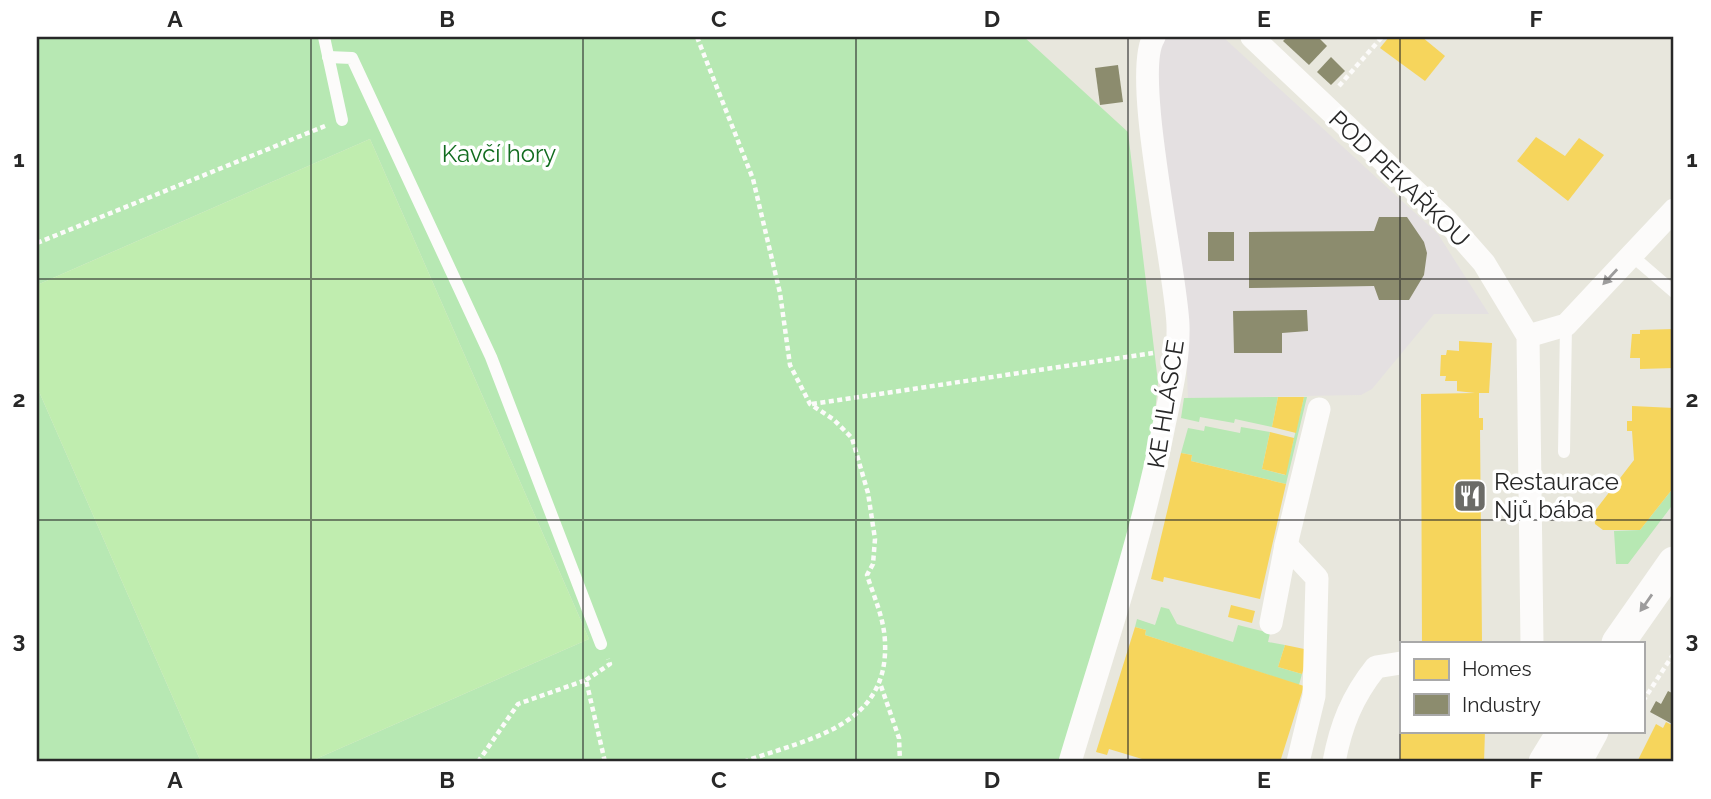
<svg xmlns="http://www.w3.org/2000/svg" width="1711" height="799" font-family="Raleway,sans-serif">
<style>
.industrial{fill:#e4e0e1}
.green{fill:#b7e8b3}
.pitch{fill:#c0edaf}
.homes{fill:#f6d55c}
.industry{fill:#8c8c6e}
.lines{fill:none;stroke-linecap:round;stroke-linejoin:round}
.path{stroke:#fcfbfa;stroke-width:4.5;stroke-dasharray:5 3.5;stroke-linecap:butt}
.lane{stroke:#fcfbfa;stroke-width:12}
.street{stroke:#fcfbfa;stroke-width:23}
.secondary{stroke:#fcfbfa;stroke-width:33}
.oneway{fill:#9d9c9c}
.grid{fill:none;stroke:#282828;stroke-width:2;stroke-opacity:0.55}
.labels{text-anchor:middle;stroke-width:7;stroke-linejoin:round;paint-order:stroke}
.park-label{font-size:24px;fill:#126c1f;stroke:#fff}
.street-label{font-size:24px;fill:#282828;stroke:#fff}
.poi-label{font-size:24px;fill:#282828;stroke:#fff;text-anchor:start}
.neatline{fill:none;stroke:#282828;stroke-width:2.5}
.grid-label{font-size:23px;text-anchor:middle;font-weight:bold;fill:#282828}
</style>
<rect width="100%" height="100%" fill="#e8e7dd"/>
<!-- industrial -->
<polygon class="industrial" points="1160,37 1223,37 1438,234 1489,314 1434,314 1372,389 1361,395 1188,398 1186,350 1150,73"/>
<!-- green -->
<g class="green">
<polygon points="37,37 1024,37 1128,132 1158,382 1154,424 1145,475 1062,762 309,762 589,639 370,139 37,285"/>
<polygon points="37,387 201,762 37,762"/>
<polygon points="1278,397 1272,427 1235,419 1234,423 1200,417 1199,422 1181,418 1184,398"/>
<polygon points="1304,397 1307,397 1286,484 1191,461 1192,455 1181,453 1188,428 1204,431 1205,426 1240,433 1241,427 1270,432 1262,469 1285,475"/>
<polygon points="1674,487 1674,503 1628,564 1616,564 1614,531 1640,530"/>
<polygon points="1161,607 1169,609 1177,624 1233,642 1238,625 1270,633 1268,642 1285,645 1278,667 1302,674 1299,685 1145,635 1146,630 1135,627 1137,619 1155,625"/>
</g>
<!-- pitch -->
<polygon class="pitch" points="370,139 589,639 309,762 201,762 37,387 37,285"/>
<!-- homes -->
<g class="homes">
<polygon points="1389,37 1422,37 1445,56 1425,81 1380,48"/>
<polygon points="1536,137 1565,156 1579,138 1604,155 1568,201 1517,161"/>
<polygon points="1674,329 1674,368 1640,369 1640,358 1630,358 1632,334 1640,334 1640,330"/>
<polygon points="1459,341 1492,343 1489,393 1479,393 1479,418 1483,418 1483,430 1480,430 1482,641 1422,643 1421,394 1475,393 1457,391 1457,381 1445,381 1446,376 1440,376 1441,355 1446,355 1447,350 1459,351"/>
<polygon points="1278,397 1304,397 1296,433 1272,427"/>
<polygon points="1632,406 1674,408 1674,487 1640,530 1603,530 1595,524 1594,512 1634,460 1632,431 1627,431 1627,421 1632,421"/>
<polygon points="1270,432 1294,438 1286,475 1262,469"/>
<polygon points="1181,453 1192,455 1191,461 1286,484 1260,599 1164,577 1163,582 1151,579"/>
<polygon points="1231,605 1255,611 1252,623 1228,617"/>
<polygon points="1135,627 1146,630 1145,635 1304,686 1280,762 1152,762 1109,749 1107,755 1096,752"/>
<polygon points="1285,645 1309,650 1302,674 1278,667"/>
<polygon points="1666,722 1674,726 1674,762 1637,762 1656,724 1663,728"/>
<polygon points="1401,731 1485,731 1484,762 1400,762"/>
</g>
<!-- industry -->
<g class="industry">
<polygon points="1287,37 1318,37 1327,46 1309,65 1283,41"/>
<polygon points="1331,57 1345,71 1331,85 1317,72"/>
<polygon points="1118,65 1123,102 1100,105 1095,68"/>
<polygon points="1379,217 1407,217 1424,242 1427,253 1424,275 1409,300 1379,300 1374,286 1249,288 1249,232 1374,231"/>
<rect x="1208" y="232" width="26" height="29"/>
<polygon points="1307,310 1308,331 1282,333 1282,353 1234,353 1233,311"/>
<polygon points="1668,691 1674,694 1674,725 1650,712 1656,701 1661,704"/>
</g>
<g class="lines">
<!-- path -->
<g class="path">
<path d="M697,37l56,142 27,114 10,72 20,39 23,15 19,19 16,55 7,46 -2,25 -6,11c7,22 17,43 18,67 4,86 -79,97 -142,120"/>
<polyline points="1339,86 1382,37"/>
<polyline points="37,243 325,126"/>
<polyline points="812,404 1153,353"/>
<polyline points="586,680 610,664 608,659"/>
<polyline points="881,686 899,738 900,762"/>
<polyline points="1643,701 1674,653"/>
<polyline points="478,762 518,704 586,680 605,762"/>
</g>
<!-- lane -->
<g class="lane">
<polyline points="324,37 342,120"/>
<polyline points="328,57 352,58 491,357 601,644"/>
<polyline points="1631,255 1674,292"/>
<polyline points="1564,452 1566,325"/>
</g>
<!-- street -->
<g class="street">
<polyline points="1252,37 1447,221 1484,263 1528,336 1532,643"/>
<polyline points="1528,336 1566,325 1674,210"/>
<polyline points="1286,545 1317,578 1314,696 1298,762"/>
<polyline points="1271,623 1286,545 1319,409"/>
<path d="M1070,762c33,-111 72,-223 94,-337 7,-33 15,-66 14,-100 -2,-56 -47,-252 -24,-288"/>
<path d="M1334,762c7,-37 18,-65 42,-95l25,-4"/>
</g>
<!-- secondary -->
<g class="secondary">
<polyline points="1618,643 1674,563"/>
<polyline points="1545,762 1564,731"/>
<polyline points="1575,762 1592,731"/>
</g>
</g>
<!-- one-way arrows -->
<defs><path id="oneway-solid" d="M-6-.8H1V-3.2L6.5 0L1 3.2V.8H-6Z" transform="scale(1.75)"/></defs>
<g class="oneway">
<use href="#oneway-solid" transform="translate(1610 277) rotate(133)"/>
<use href="#oneway-solid" transform="translate(1646 603) rotate(125)"/>
</g>
<!-- grid -->
<path class="grid" d="M311,37v725M583,37v725M856,37v725M1128,37v725M1400,37v725M37,279h1637M37,520h1637"/>
<!-- icons -->
<defs>
<symbol id="restaurant-square" viewBox="-11 -11 22 22"><rect x="-9" y="-9" width="18" height="18" rx="4" fill="#6b6b67" stroke="#fff"/><path d="M-5-6h1v4h1v-4h1v4h1v-4h1v5L-1.5 .5V6h-2V.5L-5-1ZM5-6V6H3V1.5H1.5Q1.5-4 5-6Z" fill="#fff"/></symbol>
</defs>
<g fill-rule="evenodd">
<use href="#restaurant-square" x="1451" y="477" width="38" height="38"/>
</g>
<g class="labels">
<!-- park labels -->
<g class="park-label">
<text x="499" y="162">Kavčí hory</text>
</g>
<!-- street labels -->
<g class="street-label">
<text transform="translate(1399 179) rotate(44)" y="8">POD PEKAŘKOU</text>
<text transform="translate(1166 404) rotate(-81)" y="8">KE HLÁSCE</text>
</g>
<!-- poi labels -->
<g class="poi-label">
<text x="1494" y="490">Restaurace<tspan x="1494" dy="28">Njů bába</tspan></text>
</g>
</g>
<!-- border -->
<rect width="1711" height="799" fill="none" stroke="#ffffff" stroke-width="77"/>
<!-- legend -->
<rect x="1400" y="642" width="245" height="91" fill="#ffffff" stroke="#a9a9a9" stroke-width="2"/>
<rect x="1414" y="659" width="35" height="21" fill="#f6d55c" stroke="#a9a9a9" stroke-width="2"/>
<text x="1462" y="676" font-size="21" fill="#282828">Homes</text>
<rect x="1414" y="694" width="35" height="21" fill="#8c8c6e" stroke="#a9a9a9" stroke-width="2"/>
<text x="1462" y="712" font-size="21" fill="#282828">Industry</text>
<rect x="38" y="38" width="1634" height="722" class="neatline"/>
<g class="grid-label">
<text x="175" y="27">A</text>
<text x="447" y="27">B</text>
<text x="719" y="27">C</text>
<text x="992" y="27">D</text>
<text x="1264" y="27">E</text>
<text x="1536" y="27">F</text>
<text x="19" y="167">1</text>
<text x="1692" y="167">1</text>
<text x="19" y="407">2</text>
<text x="1692" y="407">2</text>
<text x="19" y="648">3</text>
<text x="1692" y="648">3</text>
<text x="175" y="788">A</text>
<text x="447" y="788">B</text>
<text x="719" y="788">C</text>
<text x="992" y="788">D</text>
<text x="1264" y="788">E</text>
<text x="1536" y="788">F</text>
</g>
</svg>
